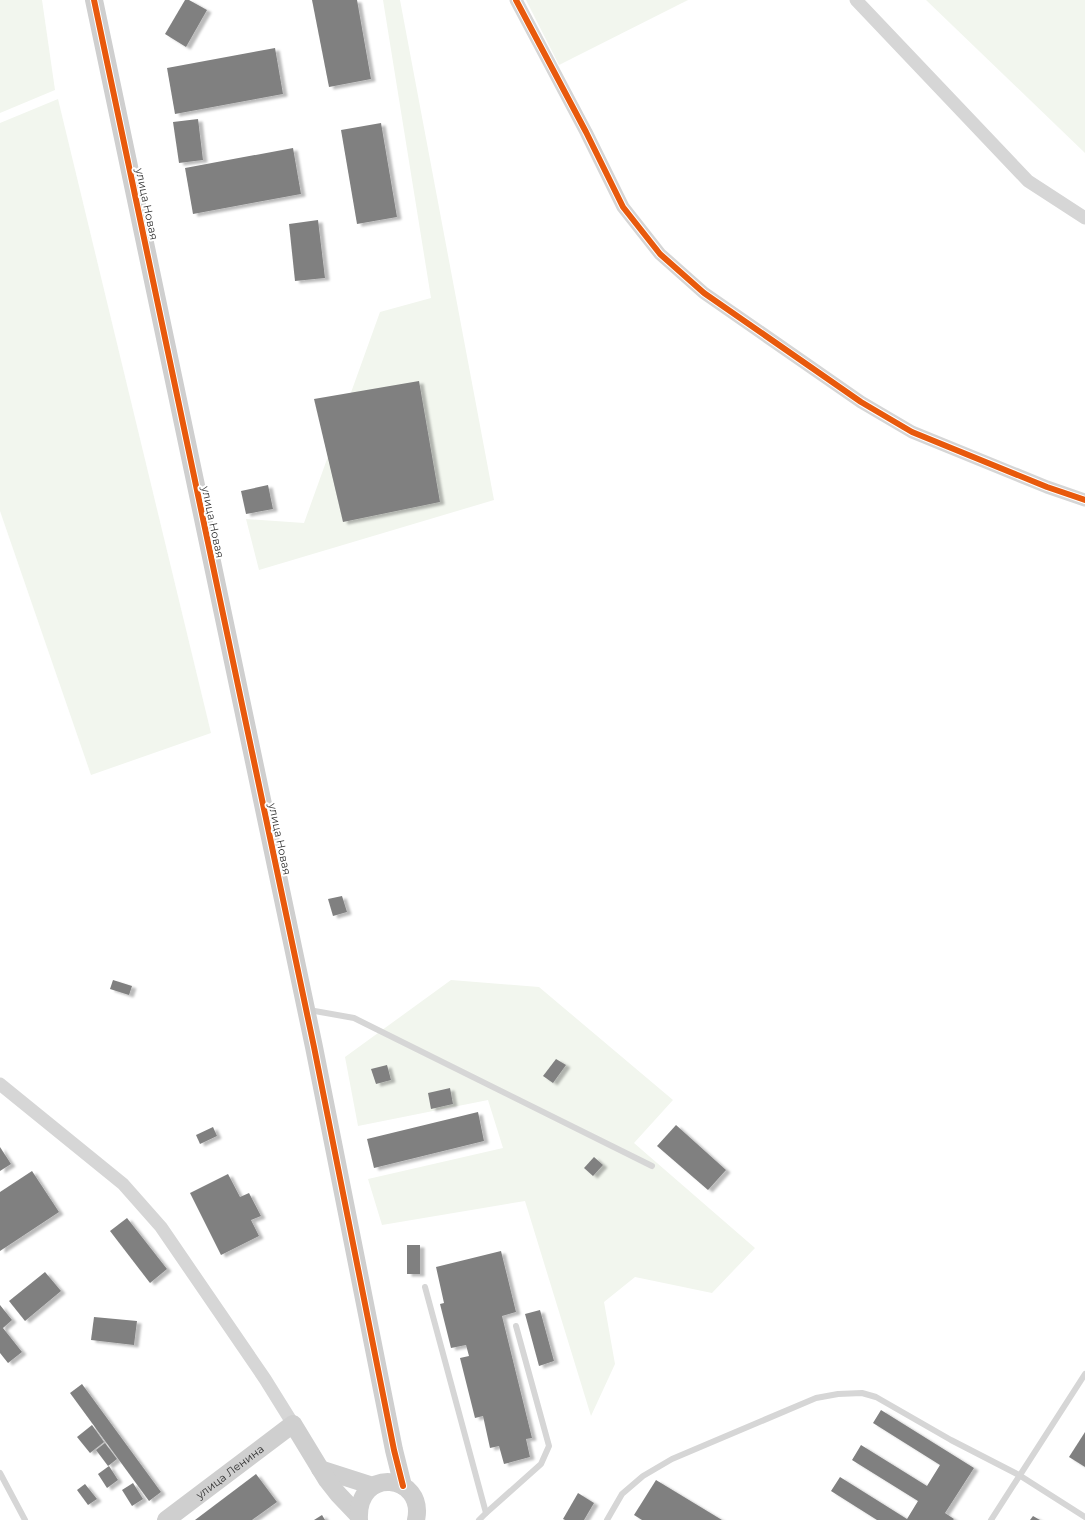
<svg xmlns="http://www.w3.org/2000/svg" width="1085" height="1520" font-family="Montserrat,sans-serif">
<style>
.green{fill:#f2f6ee}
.building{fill:#808080;filter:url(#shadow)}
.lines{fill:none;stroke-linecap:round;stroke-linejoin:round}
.lane{stroke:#d6d6d6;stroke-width:6}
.street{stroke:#d6d6d6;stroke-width:13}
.secondary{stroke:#cfcfcf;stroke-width:18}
.cycleway-casing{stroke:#fff;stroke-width:8}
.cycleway{stroke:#e8590c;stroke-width:6}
.labels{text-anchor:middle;stroke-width:4;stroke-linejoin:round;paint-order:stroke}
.street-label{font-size:11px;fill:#323232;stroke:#fff}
</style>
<defs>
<filter id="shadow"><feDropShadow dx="4.5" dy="2.5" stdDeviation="1" flood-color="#0004"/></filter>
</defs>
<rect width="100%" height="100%" fill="#fff"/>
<!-- green -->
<g class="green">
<polygon points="0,0 42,0 55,90 0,113"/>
<polygon points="383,0 400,0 494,500 259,570 246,519 304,523 380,312 431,298"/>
<polygon points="526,0 688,0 559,65"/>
<polygon points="926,0 1085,0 1085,153"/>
<polygon points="58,99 211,733 91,775 0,511 0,123"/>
<polygon points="451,980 539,987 673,1100 634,1143 755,1248 712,1293 635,1277 604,1302 615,1364 591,1416 525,1201 382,1225 368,1179 503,1148 488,1100 358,1126 345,1057"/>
</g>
<!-- building -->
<g class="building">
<polygon points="185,0 189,0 207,10 186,47 165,34"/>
<polygon points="312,0 357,0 371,79 329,87"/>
<polygon points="275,48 283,94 175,114 167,68"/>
<polygon points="198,119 203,160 179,163 173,122"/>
<polygon points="381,123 397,217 357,224 341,130"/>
<polygon points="293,148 301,194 193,214 185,168"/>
<polygon points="318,220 325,278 295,281 289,224"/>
<polygon points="419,381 440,502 343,522 314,399"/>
<polygon points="268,485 273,509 246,514 241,491"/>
<polygon points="342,896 347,912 333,916 328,899"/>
<polygon points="113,980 132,986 129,995 110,989"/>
<polygon points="556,1059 566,1065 553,1083 543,1076"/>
<polygon points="387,1065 391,1080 376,1084 371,1069"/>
<polygon points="450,1088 453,1104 431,1109 428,1093"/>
<polygon points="478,1112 484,1141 374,1168 367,1139"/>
<polygon points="676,1125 726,1170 708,1190 657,1146"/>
<polygon points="213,1127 217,1136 200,1144 196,1135"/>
<polygon points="0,1147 11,1164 0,1171"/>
<polygon points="594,1157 603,1165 593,1176 584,1168"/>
<polygon points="32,1171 59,1212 0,1251 0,1192"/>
<polygon points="228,1174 240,1197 249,1193 261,1216 251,1220 259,1236 221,1255 190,1193"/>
<polygon points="127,1218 167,1269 150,1283 110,1231"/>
<rect x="407" y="1245" width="13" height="29"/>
<polygon points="501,1251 516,1312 502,1316 532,1438 526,1439 530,1457 504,1464 499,1446 490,1448 483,1416 475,1418 460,1358 469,1356 466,1345 451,1348 440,1304 444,1303 436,1267"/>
<polygon points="45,1272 61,1291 25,1321 9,1301"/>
<polygon points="0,1305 12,1320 3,1328 22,1352 8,1363 0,1353"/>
<polygon points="540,1310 554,1361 539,1366 525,1314"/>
<polygon points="94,1317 137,1321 134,1345 91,1340"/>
<polygon points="82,1384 161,1492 149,1501 70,1393"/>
<polygon points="881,1410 974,1468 945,1513 954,1519 953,1520 877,1520 831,1491 840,1477 907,1519 918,1501 852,1460 861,1445 927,1486 940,1465 873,1423"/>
<polygon points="92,1425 104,1442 90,1453 77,1437"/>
<polygon points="1085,1432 1085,1467 1069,1457"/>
<polygon points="105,1443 117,1459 108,1466 96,1450"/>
<polygon points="109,1466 118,1480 107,1488 98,1474"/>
<polygon points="256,1474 277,1502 252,1520 195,1520"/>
<polygon points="656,1480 722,1520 642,1520 634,1515"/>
<polygon points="133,1483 143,1499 132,1506 122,1490"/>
<polygon points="85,1484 97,1499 88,1505 77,1490"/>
<polygon points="578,1493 594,1503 584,1520 565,1520 563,1519"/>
<polygon points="322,1515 325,1520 314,1520"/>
<polygon points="1033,1516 1040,1520 1030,1520"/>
</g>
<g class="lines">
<!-- lane -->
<g class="lane">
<polyline points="309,1010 354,1018 652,1166"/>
<polyline points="425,1287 486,1513 479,1520"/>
<polyline points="0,1473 25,1520"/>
<polyline points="486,1513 541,1464 549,1446 516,1326"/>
<polyline points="607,1520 622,1494 643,1476 672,1459 816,1398 838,1394 862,1393 876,1397 951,1440 1019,1475 1085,1517"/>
<polyline points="991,1520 1085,1374"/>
</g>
<!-- street -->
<g class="street">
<polyline points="516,0 586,132 623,207 660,254 704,293 861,402 912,432 1047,487 1085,500"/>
<polyline points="856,0 1028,181 1085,218"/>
<polyline points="0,1084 123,1184 161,1227 265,1379 293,1424"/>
</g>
<!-- secondary -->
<g class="secondary">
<polyline points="94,0 314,1047 394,1450 403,1486"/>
<polyline points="320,1469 373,1486"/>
<path id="s1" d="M166,1520l127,-96 34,56 11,14 20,21"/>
<path d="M359,1520c-3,-55 67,-46 57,0"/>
</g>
<defs>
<g id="cycleway">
<polyline points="94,0 314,1047 394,1450 403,1486"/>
<polyline points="516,0 586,132 623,207 660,254 704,293 861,402 912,432 1047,487 1085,500"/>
</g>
</defs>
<!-- cycleway casing -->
<use href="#cycleway" class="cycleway-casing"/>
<!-- cycleway -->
<use href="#cycleway" class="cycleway"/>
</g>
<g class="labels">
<!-- street labels -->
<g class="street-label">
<text transform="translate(147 204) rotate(78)" y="4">улица Новая</text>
<text transform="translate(213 522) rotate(78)" y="4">улица Новая</text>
<text transform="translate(280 839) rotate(78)" y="4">улица Новая</text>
<text dy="4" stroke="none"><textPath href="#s1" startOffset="80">улица Ленина</textPath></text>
</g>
</g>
</svg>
